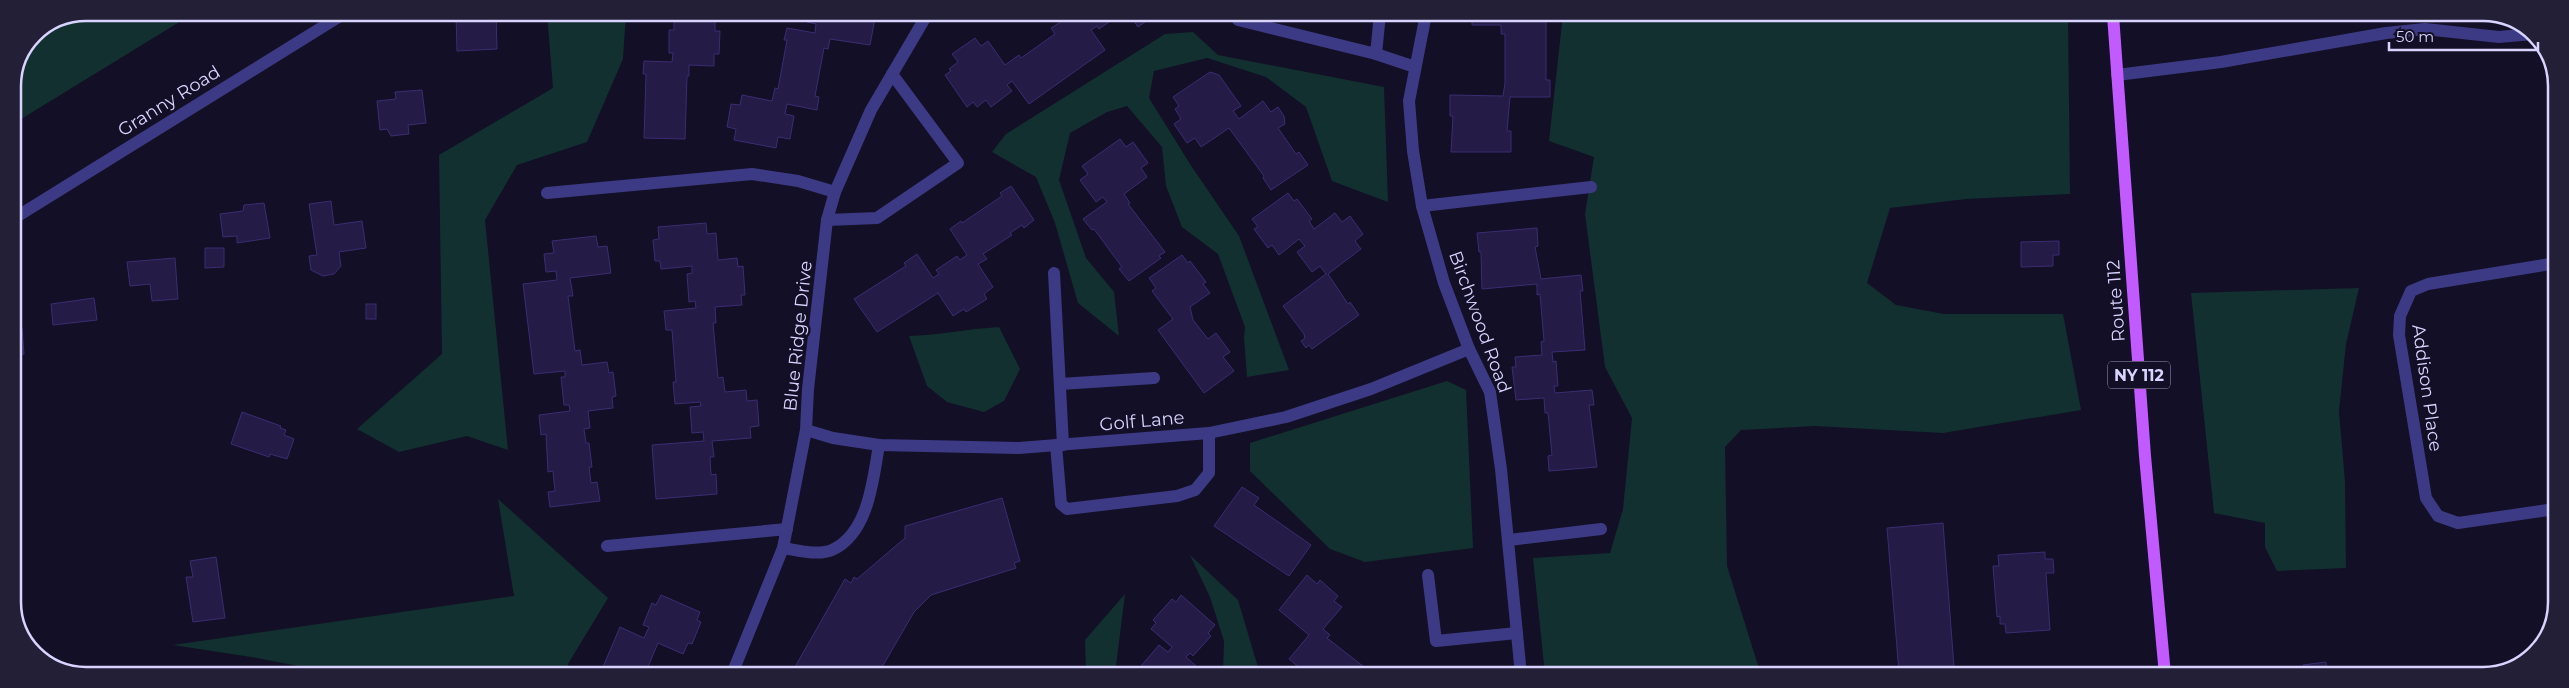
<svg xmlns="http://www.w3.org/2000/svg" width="2569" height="688" font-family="Montserrat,sans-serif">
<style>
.green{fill:#12302f}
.building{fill:#241b47;stroke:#3b2d73}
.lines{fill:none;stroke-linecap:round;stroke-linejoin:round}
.minor{stroke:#3d3a85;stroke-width:12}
.major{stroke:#c25bff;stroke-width:12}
.labels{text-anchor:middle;stroke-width:5;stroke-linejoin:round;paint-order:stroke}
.shield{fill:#130f26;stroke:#9e99be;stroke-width:1}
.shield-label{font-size:16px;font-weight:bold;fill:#d9d4ff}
.street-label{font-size:18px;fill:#d9d4ff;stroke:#130f26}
.rim{fill:none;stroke:#d9d4ff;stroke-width:2.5}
</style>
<rect width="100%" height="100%" fill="#130f26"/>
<!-- green -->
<g class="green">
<polygon points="86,13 194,13 13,124 13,86 34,34"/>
<polygon points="547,13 626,13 623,59 587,142 517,165 485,220 508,450 467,436 399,452 357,429 442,354 439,155 553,88"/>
<polygon points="1563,14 2068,14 2070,194 1966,199 1890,208 1867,283 1896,305 1944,314 2063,314 2081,410 1943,433 1815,426 1741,430 1725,447 1727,566 1761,675 1545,675 1533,558 1610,553 1623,509 1632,418 1605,367 1585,214 1594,157 1549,141"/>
<polygon points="1193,32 1218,55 1384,87 1388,202 1332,181 1306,107 1266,77 1207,58 1154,71 1149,98 1190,164 1239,236 1289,370 1247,377 1244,338 1245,327 1218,254 1182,227 1166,186 1162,147 1127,106 1107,112 1070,133 1059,180 1086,258 1114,292 1119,336 1078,303 1055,223 1036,177 992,152 1006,134 1165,34"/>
<polygon points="2359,288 2346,344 2339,411 2345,482 2346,568 2277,571 2265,547 2265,523 2214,513 2191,293"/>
<path d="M999,327l21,42 -16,32 -20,11 -37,-10 -20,-16 -18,-50c30,-1 59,-7 90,-9z"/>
<polygon points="1447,381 1466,390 1473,548 1365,562 1330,549 1250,471 1250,443"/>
<polygon points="498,499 608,598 568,664 568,674 434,673 419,670 410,673 334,673 257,658 173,645 514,596"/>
<polygon points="1190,555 1238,600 1260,674 1223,674 1224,641 1210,597"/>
<polygon points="1125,594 1115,674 1086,674 1085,640"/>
</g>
<!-- building -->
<g class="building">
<polygon points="496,13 497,49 457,51 456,14"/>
<polygon points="648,13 696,13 696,20 715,20 715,31 720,31 719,54 714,54 714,66 689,65 689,76 687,76 685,139 644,138 646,74 643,74 644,61 672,62 673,53 669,53 669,30 674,30 674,20 648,19"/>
<polygon points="809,13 876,13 870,45 830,39 828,49 824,48 815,96 819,97 817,110 787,104 785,114 794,116 790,139 778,137 776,148 734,140 736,129 727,127 731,104 740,105 742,95 772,101 775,88 778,89 787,40 784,40 787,28 815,33 816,24 807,22"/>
<polygon points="1075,13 1120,14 1099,29 1097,26 1091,30 1105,50 1029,104 1012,81 1007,85 1012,91 991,107 986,100 977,107 973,102 967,107 947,78 945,75 951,71 949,69 958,62 952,54 975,38 981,46 988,41 1005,65 1019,55 1021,58 1055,34 1051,28"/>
<polygon points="1129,14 1156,14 1138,27"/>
<polygon points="1468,14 1521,14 1518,14 1518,20 1546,20 1546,80 1550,80 1550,97 1510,97 1507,131 1511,131 1511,152 1451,152 1453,116 1450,116 1450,95 1503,96 1505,83 1505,34 1501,34 1501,25 1472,25 1472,16 1468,16"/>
<polygon points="1210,72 1219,75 1241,106 1233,111 1239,119 1263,101 1271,112 1278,107 1284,116 1285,124 1278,128 1296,154 1299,152 1308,165 1271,190 1263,178 1264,176 1229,128 1201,147 1195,138 1187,143 1174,124 1181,119 1175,109 1179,106 1173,97"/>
<polygon points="422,90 426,123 408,125 409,134 391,136 387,129 380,130 377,101 396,99 395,92"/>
<polygon points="1120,139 1126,147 1133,142 1148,163 1141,168 1147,177 1124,194 1130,203 1128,204 1165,252 1159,256 1161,258 1129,281 1119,269 1122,267 1094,229 1092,230 1083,219 1107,202 1103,197 1096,202 1080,180 1088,174 1082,166"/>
<polygon points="1011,186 1034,220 1024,228 1022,225 1010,233 1012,235 983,254 987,259 978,264 993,287 984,294 987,299 966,312 964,309 953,316 938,293 877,332 854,299 906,266 904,263 917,254 933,278 939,274 936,270 957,256 960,260 967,255 950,229 961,221 962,223 1002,196 1000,193"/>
<polygon points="1288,193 1294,201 1297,199 1312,219 1309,221 1314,229 1335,213 1342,222 1350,216 1363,234 1355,241 1361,249 1328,274 1348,304 1350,302 1359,315 1312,349 1309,345 1306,348 1301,341 1305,338 1304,334 1283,306 1326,274 1320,266 1312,272 1297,252 1305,246 1299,239 1279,255 1272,245 1268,248 1254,229 1258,227 1252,219"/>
<polygon points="331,201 334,225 362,221 366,248 339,252 341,266 334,274 323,276 311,270 309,256 317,255 309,204"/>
<polygon points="264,203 270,238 237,243 237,236 223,237 220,214 243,211 244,205"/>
<polygon points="706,223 707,234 716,233 718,260 737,258 738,267 743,266 745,295 741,295 742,305 715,307 716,323 713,323 718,378 723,377 725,392 746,390 747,401 757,400 759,426 750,427 751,438 712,441 714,457 710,457 711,475 716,474 717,494 656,499 652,445 704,441 703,432 692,433 690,407 701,406 700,402 675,404 673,382 676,382 672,330 666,330 664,311 696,308 695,301 689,302 687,274 692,273 692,266 661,269 660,261 655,261 653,240 659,239 658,227"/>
<polygon points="1537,228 1538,246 1535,247 1541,279 1581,275 1583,291 1580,291 1585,350 1552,352 1553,362 1556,361 1558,386 1554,386 1555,393 1592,390 1594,405 1589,405 1597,467 1549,471 1548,456 1552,455 1548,413 1545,413 1544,398 1516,400 1512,367 1516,367 1515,357 1542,355 1541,342 1544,341 1540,294 1537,295 1537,284 1482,289 1481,252 1479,252 1477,233"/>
<polygon points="596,236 598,247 607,246 611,273 570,278 573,296 568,296 575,351 580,350 582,365 607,362 609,373 613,372 616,396 612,397 613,408 588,411 590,428 584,429 586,443 589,443 592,467 589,467 591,483 597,482 600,501 550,507 548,492 555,491 553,471 548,472 546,434 541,435 539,415 570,411 569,405 564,405 561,377 565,377 565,371 534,374 523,284 557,280 556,271 546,272 544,254 554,253 552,241"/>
<polygon points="2059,241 2059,255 2053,255 2053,266 2021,267 2021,242"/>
<polygon points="205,248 224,248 224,267 205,268"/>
<polygon points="1182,255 1188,263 1190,261 1206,282 1203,284 1210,293 1190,307 1193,320 1208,339 1216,333 1230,352 1223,357 1234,371 1204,393 1158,330 1173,319 1152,291 1156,288 1149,278"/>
<polygon points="175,258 178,299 152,301 150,284 130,286 127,262"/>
<polygon points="94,298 97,320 53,325 51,304"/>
<rect x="366" y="304" width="10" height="15"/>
<polygon points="22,328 24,354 13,355 13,329"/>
<polygon points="242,412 281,426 280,428 286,430 284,435 294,439 287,459 270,454 269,457 231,444"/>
<polygon points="1242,487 1259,498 1254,505 1311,545 1289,576 1214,526"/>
<polygon points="1002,498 1020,561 1014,563 1016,568 931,595 914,612 878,674 791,674 845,579 851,583 854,577 857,579 905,538 905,526"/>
<polygon points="1943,523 1954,667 1899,672 1887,528"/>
<polygon points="2045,552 2045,559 2053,559 2054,573 2046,573 2050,630 2006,633 2005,624 2000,624 2000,616 1997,617 1993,566 1999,566 1998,555"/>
<polygon points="216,557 225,618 193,622 186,577 193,577 190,561"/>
<polygon points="1307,575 1317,584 1320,580 1338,596 1334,601 1342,607 1323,629 1330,635 1327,638 1373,674 1307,674 1289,659 1309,635 1279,610"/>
<polygon points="661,595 700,612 697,620 701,622 692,644 688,643 683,654 658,643 645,674 600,674 620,627 644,638 649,627 643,625 652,603 656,605"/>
<polygon points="1181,595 1215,625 1208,633 1211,636 1193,656 1190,653 1186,657 1205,674 1142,674 1146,670 1141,666 1159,645 1168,652 1172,647 1151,629 1156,623 1153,620 1172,599 1176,602"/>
<polygon points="2326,662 2327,675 2304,675 2303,665"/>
</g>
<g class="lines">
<!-- minor -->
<g class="minor">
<polyline points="1239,14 1238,20 1376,54 1380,14"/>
<polyline points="1426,14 1409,101 1413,151 1422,206 1444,283 1469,349 1490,392 1501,469 1521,675"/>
<polyline points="1376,54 1415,67"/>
<polyline points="2117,75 2221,62 2386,33 2425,29 2499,37 2533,34"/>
<polyline points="547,193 752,174 798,181 835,192"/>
<polyline points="1422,206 1591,187"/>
<polyline points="13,219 345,13"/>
<polyline points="827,220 877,218 958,163 892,74"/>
<polyline points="1054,273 1063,445"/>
<polyline points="1060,384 1154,378"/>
<polyline points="806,430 833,438 879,445 1019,448 1209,433 1286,417 1371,389 1469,349"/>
<polyline points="1056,445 1061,504 1067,509 1177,496 1195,490 1209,473 1209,433"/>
<polyline points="2555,509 2458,523 2438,516 2426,498 2399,335 2400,316 2411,291 2428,284 2556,263"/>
<polyline points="1509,540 1601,529"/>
<polyline points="607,546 787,529"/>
<path d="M783,548c14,2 35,8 49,2 37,-17 41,-71 47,-105"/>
<polyline points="1428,575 1436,641 1517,633"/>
<polyline points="732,674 783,548 806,430 808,389 827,220 835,192 871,110 928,13"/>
</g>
<!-- major -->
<polyline class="major" points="2113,15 2145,456 2165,675"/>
</g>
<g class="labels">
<!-- shield labels -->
<rect class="shield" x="2108" y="361.5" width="62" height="27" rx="4"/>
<g class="shield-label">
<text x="2139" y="381">NY 112</text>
</g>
<!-- street labels -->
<g class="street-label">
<text transform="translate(169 101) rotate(-32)" y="6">Granny Road</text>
<text transform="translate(2116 301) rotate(-94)" y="6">Route 112</text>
<text transform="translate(1480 322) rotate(70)" y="6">Birchwood Road</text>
<text transform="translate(798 336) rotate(-84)" y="6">Blue Ridge Drive</text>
<text transform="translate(2427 388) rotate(82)" y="6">Addison Place</text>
<text transform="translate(1142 421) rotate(-5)" y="6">Golf Lane</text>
</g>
</g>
<!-- crop -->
<path d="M0 0H2569V688H0ZM86 21H2483A65 65 0 0 1 2548 86V602A65 65 0 0 1 2483 667H86A65 65 0 0 1 21 602V86A65 65 0 0 1 86 21Z" fill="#231f37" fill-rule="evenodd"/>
<path class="rim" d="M86 21H2483A65 65 0 0 1 2548 86V602A65 65 0 0 1 2483 667H86A65 65 0 0 1 21 602V86A65 65 0 0 1 86 21Z"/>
<!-- scale -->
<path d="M2389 42v8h149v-8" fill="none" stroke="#d9d4ff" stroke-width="2.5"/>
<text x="2396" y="42" font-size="15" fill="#d9d4ff" stroke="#130f26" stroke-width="4" paint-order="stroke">50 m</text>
</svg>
